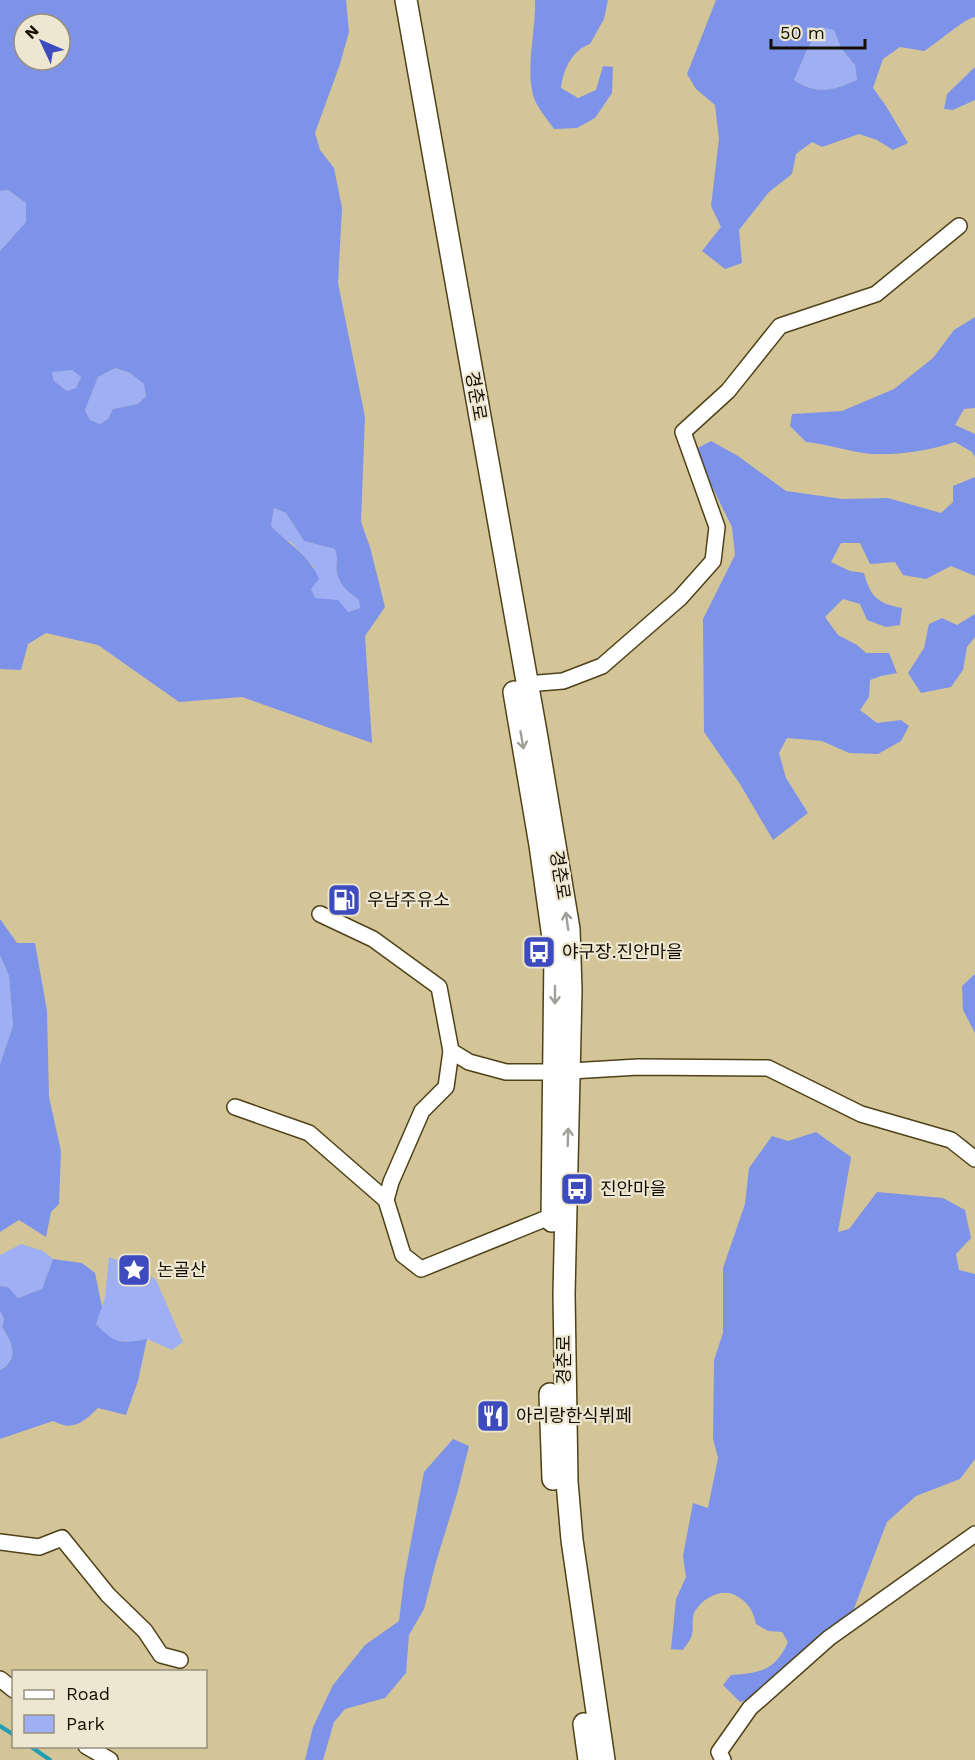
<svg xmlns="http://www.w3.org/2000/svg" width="975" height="1760" font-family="'Work Sans','Noto Sans KR',sans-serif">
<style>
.green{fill:#9eb0f3}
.forest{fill:#7d92e9;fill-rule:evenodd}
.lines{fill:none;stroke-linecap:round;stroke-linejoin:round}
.stream{stroke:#229eb3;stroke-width:4}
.street-casing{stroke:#4e4218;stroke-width:18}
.secondary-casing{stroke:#4e4218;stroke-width:24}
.street{stroke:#fff;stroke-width:15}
.secondary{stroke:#fff;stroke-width:21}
.oneway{stroke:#a19f9a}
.labels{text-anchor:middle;stroke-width:4.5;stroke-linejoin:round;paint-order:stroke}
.street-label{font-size:18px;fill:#150f02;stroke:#ede6d0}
.poi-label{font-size:18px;fill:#150f02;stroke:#ede6d0;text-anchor:start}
</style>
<rect width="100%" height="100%" fill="#d4c599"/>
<!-- green -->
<g class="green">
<path d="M820,27l14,3 7,18 14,17 2,15c-25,11 -39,15 -63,0l12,-28z"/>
<polygon points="8,190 26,203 26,222 0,251 0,191"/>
<polygon points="114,368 130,373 144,384 146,396 138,404 113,409 108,419 100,424 90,420 85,410 98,377"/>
<polygon points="72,370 81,377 76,388 67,391 54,381 52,371"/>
<path d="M274,508l12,5 18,28 31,8c4,11 0,15 2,24 3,13 12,20 22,27l1,8 -12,4 -23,-12 -10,-2 -4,-9 3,-22 -22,-24 -11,-6 -10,-11z"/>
<polygon points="0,955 9,976 13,1026 0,1064"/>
<polygon points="21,1244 43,1251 53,1259 42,1289 18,1298 8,1287 0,1286 0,1255"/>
<polygon points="109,1257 144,1270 156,1280 183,1342 172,1350 147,1339 129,1342 111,1340 96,1324 105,1297"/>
<path d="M0,1311l4,8 -2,8c10,15 18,32 -2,43z"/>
</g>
<!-- forest -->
<g class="forest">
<path d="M0,0h346l3,32 -9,32 -25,69 5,17 14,18 8,40 -4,75 27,134 -4,105 9,25 15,60 -20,29 7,107 -130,-46 -63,5 -81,-57 -52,-12 -18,11 -7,26 -21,-1v-418l26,-29v-19l-18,-13 -8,1zM24,24h36v36h-36zM115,368l15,5 14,11 2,12 -8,8 -25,5 -5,10 -8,5 -10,-4 -5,-10 13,-33zM72,370l9,7 -5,11 -9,3 -13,-10 -2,-9zM274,508l12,5 18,28 31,8c4,12 0,15 2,24 3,13 12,20 22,27l1,8 -12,4 -10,-12 -23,-2 -4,-9 8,-10c-10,-25 -30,-34 -48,-53z"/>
<path d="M535,0h73l-4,19 -14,25c-18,6 -27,26 -29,44l17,10 18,-8 7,-24 10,1 -1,26 -17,25 -18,10 -23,1c-6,-9 -16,-20 -20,-31 -9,-29 2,-67 1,-98z"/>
<path d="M716,0h259v17c-10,1 -39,27 -51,34l-24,-4 -17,12 -10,29 13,18 22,37 -15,7 -16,-10 -18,-6 -37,13 -10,-5 -16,12 -4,20 -23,18 -30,38 3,33 -17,6 -23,-18 19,-24 -10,-21 8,-67 -4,-34 -19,-16 -9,-15zM820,27l14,3 7,18 14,17 2,15c-25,11 -40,15 -63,0l12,-28z"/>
<polygon points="975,67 975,100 953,110 944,109 947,94"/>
<path d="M975,317v91l-11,1 -9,16 20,9v23l-3,-5 -17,-10c-26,9 -56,13 -84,12 -22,-2 -43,-10 -65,-12l-16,-16 2,-12 50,-3 52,-22 39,-31 21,-28z"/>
<path d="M711,441l27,15 48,35 57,8 45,-1 53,15 12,-11v-16l22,-9v99l-24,-10 -25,13 -23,-4 -8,-13 -25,2 -10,-21h-19l-10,19 19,9 14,2c6,24 15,31 38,35l-2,17 -14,2 -19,-7 -7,-16 -17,-5 -18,18 13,18 19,10 9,8h23l8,20 -16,3 -11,4 -1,17 -9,13 17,13 24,-3 8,6 -8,15 -23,13 -29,-1 -27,-12 -35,-3 -8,15 7,25 22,35 -35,27 -33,-56 -36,-52 -1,-113 32,-64 -3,-28 -38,-77z"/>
<polygon points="975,614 975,637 967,647 963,670 951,687 921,693 908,673 924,648 929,624 942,618 957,625"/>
<polygon points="0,919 17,943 35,943 47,1011 49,1097 61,1151 59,1204 51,1212 46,1237 19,1220 0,1232 0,1064 13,1026 9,976 0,955"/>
<polygon points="975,974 975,1033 963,1010 962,986"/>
<path d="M816,1132l35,25 -13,75 11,-3 28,-37 66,6 22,12 6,28 -15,16 3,16 16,4v185l-15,20 -44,17 -29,26 -34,89 -40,31 -57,55 -16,5 -17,-17 8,-10c29,-2 44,-4 57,-33l-6,-10 -14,-1 -12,-7c-3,-14 -8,-22 -21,-29 -14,-7 -32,3 -40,16 -4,6 -1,16 -3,23 -1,6 -6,11 -9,16l-12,-1 5,-50 10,-22 -3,-21 10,-53 15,5 10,-50 -5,-19 1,-79 9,-27v-65l22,-64 4,-36 23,-32 16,5z"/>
<path d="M53,1259l29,4 13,10 7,34 -6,17c19,20 24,20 51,15l-9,42 -12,34 -28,-7c-15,14 -24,24 -45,13l-53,18v-69c20,-11 12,-28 2,-43l2,-8 -4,-8v-25l8,1 10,11 24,-9z"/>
<polygon points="453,1439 469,1446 457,1494 436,1562 424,1609 409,1635 406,1673 385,1698 345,1709 334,1722 323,1760 305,1760 313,1727 333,1685 365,1645 399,1621 404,1579 424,1472"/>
</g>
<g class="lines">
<!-- stream -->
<g class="stream">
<polyline points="0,1726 14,1735"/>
<polyline points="30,1746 50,1760"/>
</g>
<defs>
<g id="street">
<polyline points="526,684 563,681 602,666 680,598 713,561 717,527 683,432 728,391 780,326 876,294 959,226"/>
<polyline points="320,914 373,939 439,987 451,1051 469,1062 506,1072 554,1072 638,1067 768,1068 861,1114 951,1140 975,1159"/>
<polyline points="235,1107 309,1133 386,1200 403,1255 421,1269 552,1216"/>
<polyline points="386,1200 391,1182 422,1111 446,1087 451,1051"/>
<polyline points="0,1542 39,1547 62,1538 108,1595 145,1631 161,1655 180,1660"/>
<polyline points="0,1679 14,1690"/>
<polyline points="86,1746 110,1760"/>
<polyline points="723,1760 719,1752 750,1708 829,1638 975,1534"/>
</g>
<g id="secondary">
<polyline points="406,0 536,732 569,929 571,990 564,1294 567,1482 572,1540 604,1760"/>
<polyline points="514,692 540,845 555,952 552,1221"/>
<polyline points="550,1394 553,1479"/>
<polyline points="584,1724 589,1760"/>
</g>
</defs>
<!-- street casing -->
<use href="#street" class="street-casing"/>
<!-- secondary casing -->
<use href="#secondary" class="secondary-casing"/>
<!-- street -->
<use href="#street" class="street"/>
<!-- secondary -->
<use href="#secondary" class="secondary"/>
</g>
<!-- one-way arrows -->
<defs><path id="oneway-shaft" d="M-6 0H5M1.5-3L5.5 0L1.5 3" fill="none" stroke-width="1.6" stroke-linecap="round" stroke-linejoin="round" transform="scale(1.5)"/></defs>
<g class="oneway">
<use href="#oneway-shaft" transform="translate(522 740) rotate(80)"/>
<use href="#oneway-shaft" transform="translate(567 921) rotate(-98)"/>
<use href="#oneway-shaft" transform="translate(555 995) rotate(90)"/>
<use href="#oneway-shaft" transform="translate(568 1137) rotate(-88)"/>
</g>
<!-- icons -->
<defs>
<symbol id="fuel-square" viewBox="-11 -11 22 22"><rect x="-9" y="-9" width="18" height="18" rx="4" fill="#3d4bbe" stroke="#ede6d0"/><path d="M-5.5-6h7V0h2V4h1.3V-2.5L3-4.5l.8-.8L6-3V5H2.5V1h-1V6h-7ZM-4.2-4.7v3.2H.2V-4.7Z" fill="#fff"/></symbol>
<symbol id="bus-square" viewBox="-11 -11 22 22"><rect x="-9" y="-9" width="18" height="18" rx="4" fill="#3d4bbe" stroke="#ede6d0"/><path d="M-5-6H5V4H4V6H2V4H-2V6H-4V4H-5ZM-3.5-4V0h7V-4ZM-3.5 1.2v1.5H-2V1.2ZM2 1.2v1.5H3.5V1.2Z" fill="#fff"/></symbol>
<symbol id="sight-square" viewBox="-11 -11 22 22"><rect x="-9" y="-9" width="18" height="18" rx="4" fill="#3d4bbe" stroke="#ede6d0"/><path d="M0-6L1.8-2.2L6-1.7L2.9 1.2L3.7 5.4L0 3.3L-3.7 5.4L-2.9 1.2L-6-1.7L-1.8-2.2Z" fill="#fff"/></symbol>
<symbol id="restaurant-square" viewBox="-11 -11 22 22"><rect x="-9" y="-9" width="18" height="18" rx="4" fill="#3d4bbe" stroke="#ede6d0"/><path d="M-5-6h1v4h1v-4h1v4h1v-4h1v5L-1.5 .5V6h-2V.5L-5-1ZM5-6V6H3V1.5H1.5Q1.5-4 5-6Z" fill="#fff"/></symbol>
</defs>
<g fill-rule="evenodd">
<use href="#fuel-square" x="325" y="881" width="38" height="38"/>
<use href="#bus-square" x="520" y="933" width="38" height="38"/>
<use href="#bus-square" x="558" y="1170" width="38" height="38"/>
<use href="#sight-square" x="115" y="1251" width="38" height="38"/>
<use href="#restaurant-square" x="474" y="1397" width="38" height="38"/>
</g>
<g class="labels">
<!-- street labels -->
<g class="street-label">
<text transform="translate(476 396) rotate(80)" y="6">경춘로</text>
<text transform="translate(560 875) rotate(81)" y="6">경춘로</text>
<text transform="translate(564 1360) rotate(-90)" y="6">경춘로</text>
</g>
<!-- poi labels -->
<g class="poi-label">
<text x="367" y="906">우남주유소</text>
<text x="562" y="958">야구장.진안마을</text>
<text x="600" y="1195">진안마을</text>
<text x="157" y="1276">논골산</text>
<text x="516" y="1422">아리랑한식뷔페</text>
</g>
</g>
<!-- legend -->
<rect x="12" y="1670" width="195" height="78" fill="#ede6d0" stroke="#97907e" stroke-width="1.5"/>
<rect x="24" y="1690" width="30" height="9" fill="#ffffff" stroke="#97907e" stroke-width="1.5"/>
<text x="66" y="1700" font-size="18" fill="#150f02">Road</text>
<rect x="24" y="1715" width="30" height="18" fill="#9eb0f3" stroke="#97907e" stroke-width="1.5"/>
<text x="66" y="1730" font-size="18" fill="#150f02">Park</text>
<!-- north arrow -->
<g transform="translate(42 42) rotate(314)"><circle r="28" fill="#ede6d0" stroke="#97907e" stroke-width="1.5"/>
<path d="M0-4.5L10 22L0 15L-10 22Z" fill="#3d4bbe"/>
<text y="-9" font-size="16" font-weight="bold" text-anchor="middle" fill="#150f02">N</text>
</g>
<!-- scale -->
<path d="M771 39v9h94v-9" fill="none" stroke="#150f02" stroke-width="3"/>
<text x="780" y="39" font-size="18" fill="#150f02" stroke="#ede6d0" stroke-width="4.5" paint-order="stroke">50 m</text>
</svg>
